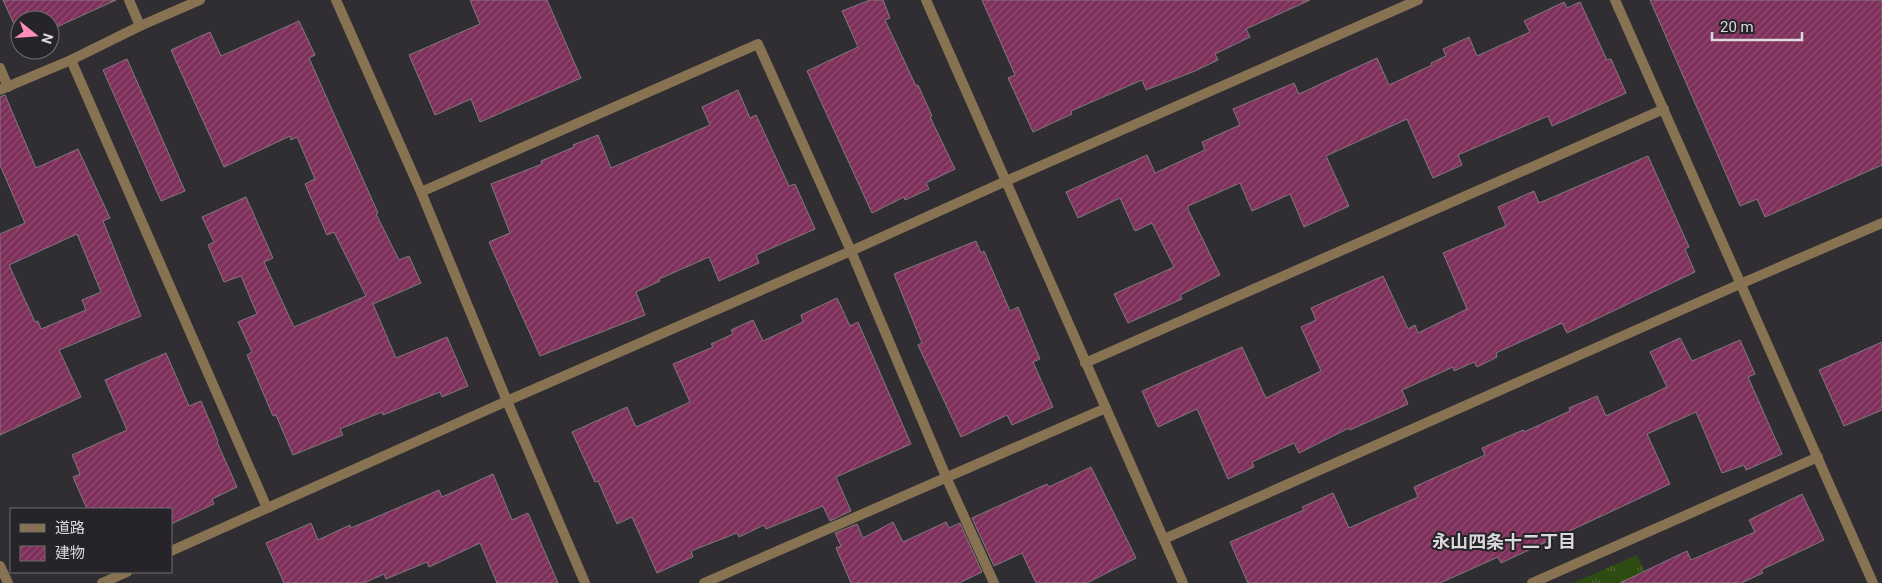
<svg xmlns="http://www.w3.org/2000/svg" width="1882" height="583" font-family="Roboto,'Noto Sans JP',sans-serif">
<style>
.grass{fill:url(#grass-tufts)}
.building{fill:url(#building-hatch);stroke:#817a7d;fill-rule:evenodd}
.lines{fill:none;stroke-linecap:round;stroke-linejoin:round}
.minor{stroke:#877252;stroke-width:10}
.labels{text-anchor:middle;stroke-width:4;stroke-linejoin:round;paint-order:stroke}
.neighbourhood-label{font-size:18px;font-weight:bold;fill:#dad8db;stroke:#272429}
</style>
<defs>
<pattern id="grass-tufts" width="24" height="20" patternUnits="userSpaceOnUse" patternTransform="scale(1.25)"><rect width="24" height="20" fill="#2e4c11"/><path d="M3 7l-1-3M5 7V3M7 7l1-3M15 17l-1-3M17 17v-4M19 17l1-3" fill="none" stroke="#4c6533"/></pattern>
<pattern id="building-hatch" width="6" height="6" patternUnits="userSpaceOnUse" patternTransform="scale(1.25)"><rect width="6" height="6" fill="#7e305b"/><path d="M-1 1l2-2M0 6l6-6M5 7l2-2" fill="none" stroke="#904d72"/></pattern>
</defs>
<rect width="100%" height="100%" fill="#312e33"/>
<!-- grass -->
<polygon class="grass" points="1637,555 1650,583 1573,583"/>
<!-- building -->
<g class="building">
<polygon points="3,0 116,0 50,30 50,20 20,20 20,37"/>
<polygon points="470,0 547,0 581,78 480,122 471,99 435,115 409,55 480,24"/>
<polygon points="870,0 883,0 890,18 885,20 916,86 918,85 932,116 930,117 955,169 926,183 929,189 905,200 904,197 872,213 807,71 858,47 842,11"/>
<polygon points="982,0 1310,0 1246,29 1250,37 1215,54 1218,60 1195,71 1146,90 1142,80 1071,111 1072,114 1033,132 1008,78 1015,75"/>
<polygon points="1650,0 1882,0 1882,165 1765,217 1757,199 1740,206"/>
<polygon points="1564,2 1567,8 1580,2 1607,60 1611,59 1626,93 1552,126 1548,116 1458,155 1462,165 1433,178 1407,119 1326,156 1349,206 1304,227 1290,194 1252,211 1240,183 1188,206 1188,209 1220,275 1180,295 1182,299 1128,323 1114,294 1174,267 1152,223 1135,231 1120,198 1078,218 1066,192 1147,155 1155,173 1205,150 1202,142 1240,125 1233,109 1294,83 1299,94 1377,58 1389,85 1432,65 1431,63 1446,56 1443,49 1469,37 1477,56 1530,32 1524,21"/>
<polygon points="299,21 315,55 309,58 378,213 376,214 399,260 409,256 421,283 373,304 396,358 447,337 468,386 442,397 440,392 383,415 382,412 340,429 343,435 293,455 276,415 273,416 247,355 252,352 238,322 257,314 241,276 224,282 208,245 214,242 202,217 246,197 273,258 264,262 294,327 366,296 334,232 327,235 305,184 315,179 297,137 291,140 290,136 224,167 171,50 210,32 221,56"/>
<polygon points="127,59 185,191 161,201 103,70"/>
<polygon points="738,90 750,118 756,115 789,186 795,184 815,229 756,255 759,263 719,281 709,257 659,279 660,281 636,292 645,315 540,356 489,242 510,233 491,184 542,164 541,161 574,147 573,145 598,135 611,168 710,125 702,107"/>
<path d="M5,95l31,73 42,-19 32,69 -7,3 38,95 -82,34 22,47 -81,38v-201l25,-11 -25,-58v-68zM77,234l24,58 -19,8 4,10 -45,19 -3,-8 -3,1 -26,-57z"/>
<polygon points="1648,156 1689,247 1685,249 1695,272 1567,333 1562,323 1496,353 1497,357 1477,367 1474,362 1454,371 1453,367 1402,390 1408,404 1350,430 1349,428 1299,453 1294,443 1252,462 1254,467 1228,479 1197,409 1158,427 1142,391 1242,347 1266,398 1321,371 1301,327 1316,320 1311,308 1383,276 1408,329 1415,325 1418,333 1467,309 1443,253 1506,226 1498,207 1534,191 1539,203"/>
<polygon points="976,241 981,253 984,251 1010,311 1018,307 1040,359 1033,362 1053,407 1012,425 1007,415 961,437 918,345 922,343 894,274"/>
<polygon points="837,298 850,326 858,322 911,444 836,477 851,511 830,521 823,506 766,529 764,525 739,537 737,533 691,551 693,557 657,573 632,517 617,524 598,481 595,482 572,432 627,407 636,427 690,402 673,364 713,347 711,344 733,334 731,330 753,320 763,341 803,322 801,315"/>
<polygon points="1680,338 1692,361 1740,340 1755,374 1748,377 1782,454 1746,470 1744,465 1722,473 1696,412 1647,434 1670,484 1501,563 1498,557 1440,583 1248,583 1230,542 1304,510 1302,507 1333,493 1349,528 1418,497 1414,487 1485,455 1482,448 1523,430 1524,432 1570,411 1569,408 1597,396 1606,416 1667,387 1650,352"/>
<polygon points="1882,342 1882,410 1844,426 1819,370"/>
<polygon points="166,353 189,406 201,401 218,441 217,442 237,487 212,499 214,504 171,524 171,509 87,509 73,477 80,474 72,455 127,430 105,380"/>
<polygon points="1091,467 1136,558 1087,583 1036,583 1022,553 994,566 972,518 1047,484 1049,487"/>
<polygon points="493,474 512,520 528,513 558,583 497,583 480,543 429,567 427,562 386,579 384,574 364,583 284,583 266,543 311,523 318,540 350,525 351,528 439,490 442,497"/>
<polygon points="1802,494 1824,540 1761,570 1763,573 1741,583 1620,583 1687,551 1691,560 1755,532 1749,520"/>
<polygon points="893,522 903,542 946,522 949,528 960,523 982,572 959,583 851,583 836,548 841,546 835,533 857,524 863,538"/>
</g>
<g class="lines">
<!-- minor -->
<g class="minor">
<polyline points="129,0 140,26"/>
<polyline points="336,0 421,192 507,401 585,583"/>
<polyline points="926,0 1183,583"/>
<polyline points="1615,0 1873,583"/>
<polyline points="71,60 267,508"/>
<polyline points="0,68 8,87"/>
<polyline points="0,90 71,60 140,26 200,0"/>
<polyline points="421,192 758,44 851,251 947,479 994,583"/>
<polyline points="1085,363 1664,109"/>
<polyline points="1164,539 1740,284 1882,223"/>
<polyline points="171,551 507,401 851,251 1006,181 1418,0"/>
<polyline points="0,566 8,583"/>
<polyline points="102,583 127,572"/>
<polyline points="704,583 1106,408"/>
<polyline points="1532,583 1818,457"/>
</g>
</g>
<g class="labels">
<!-- neighbourhood labels -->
<g class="neighbourhood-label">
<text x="1504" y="548">永山四条十二丁目</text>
</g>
</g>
<!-- legend -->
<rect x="10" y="508" width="162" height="65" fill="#272429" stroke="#6f6c70"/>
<rect x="20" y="524" width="25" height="8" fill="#877252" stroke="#6f6c70"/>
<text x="55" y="533" font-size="15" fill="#dad8db">道路</text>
<rect x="20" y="546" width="25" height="15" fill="url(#building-hatch)" stroke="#6f6c70"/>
<text x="55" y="558" font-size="15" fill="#dad8db">建物</text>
<!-- north arrow -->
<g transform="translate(35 35) rotate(107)"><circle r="24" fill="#272429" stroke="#6f6c70"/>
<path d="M0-4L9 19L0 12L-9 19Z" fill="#ff8eba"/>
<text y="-8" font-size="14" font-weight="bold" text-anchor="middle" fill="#dad8db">N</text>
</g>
<!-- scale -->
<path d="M1712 32v8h90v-8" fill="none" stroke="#dad8db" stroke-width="2.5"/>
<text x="1720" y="32" font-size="15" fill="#dad8db" stroke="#272429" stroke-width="4" paint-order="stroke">20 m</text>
</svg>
